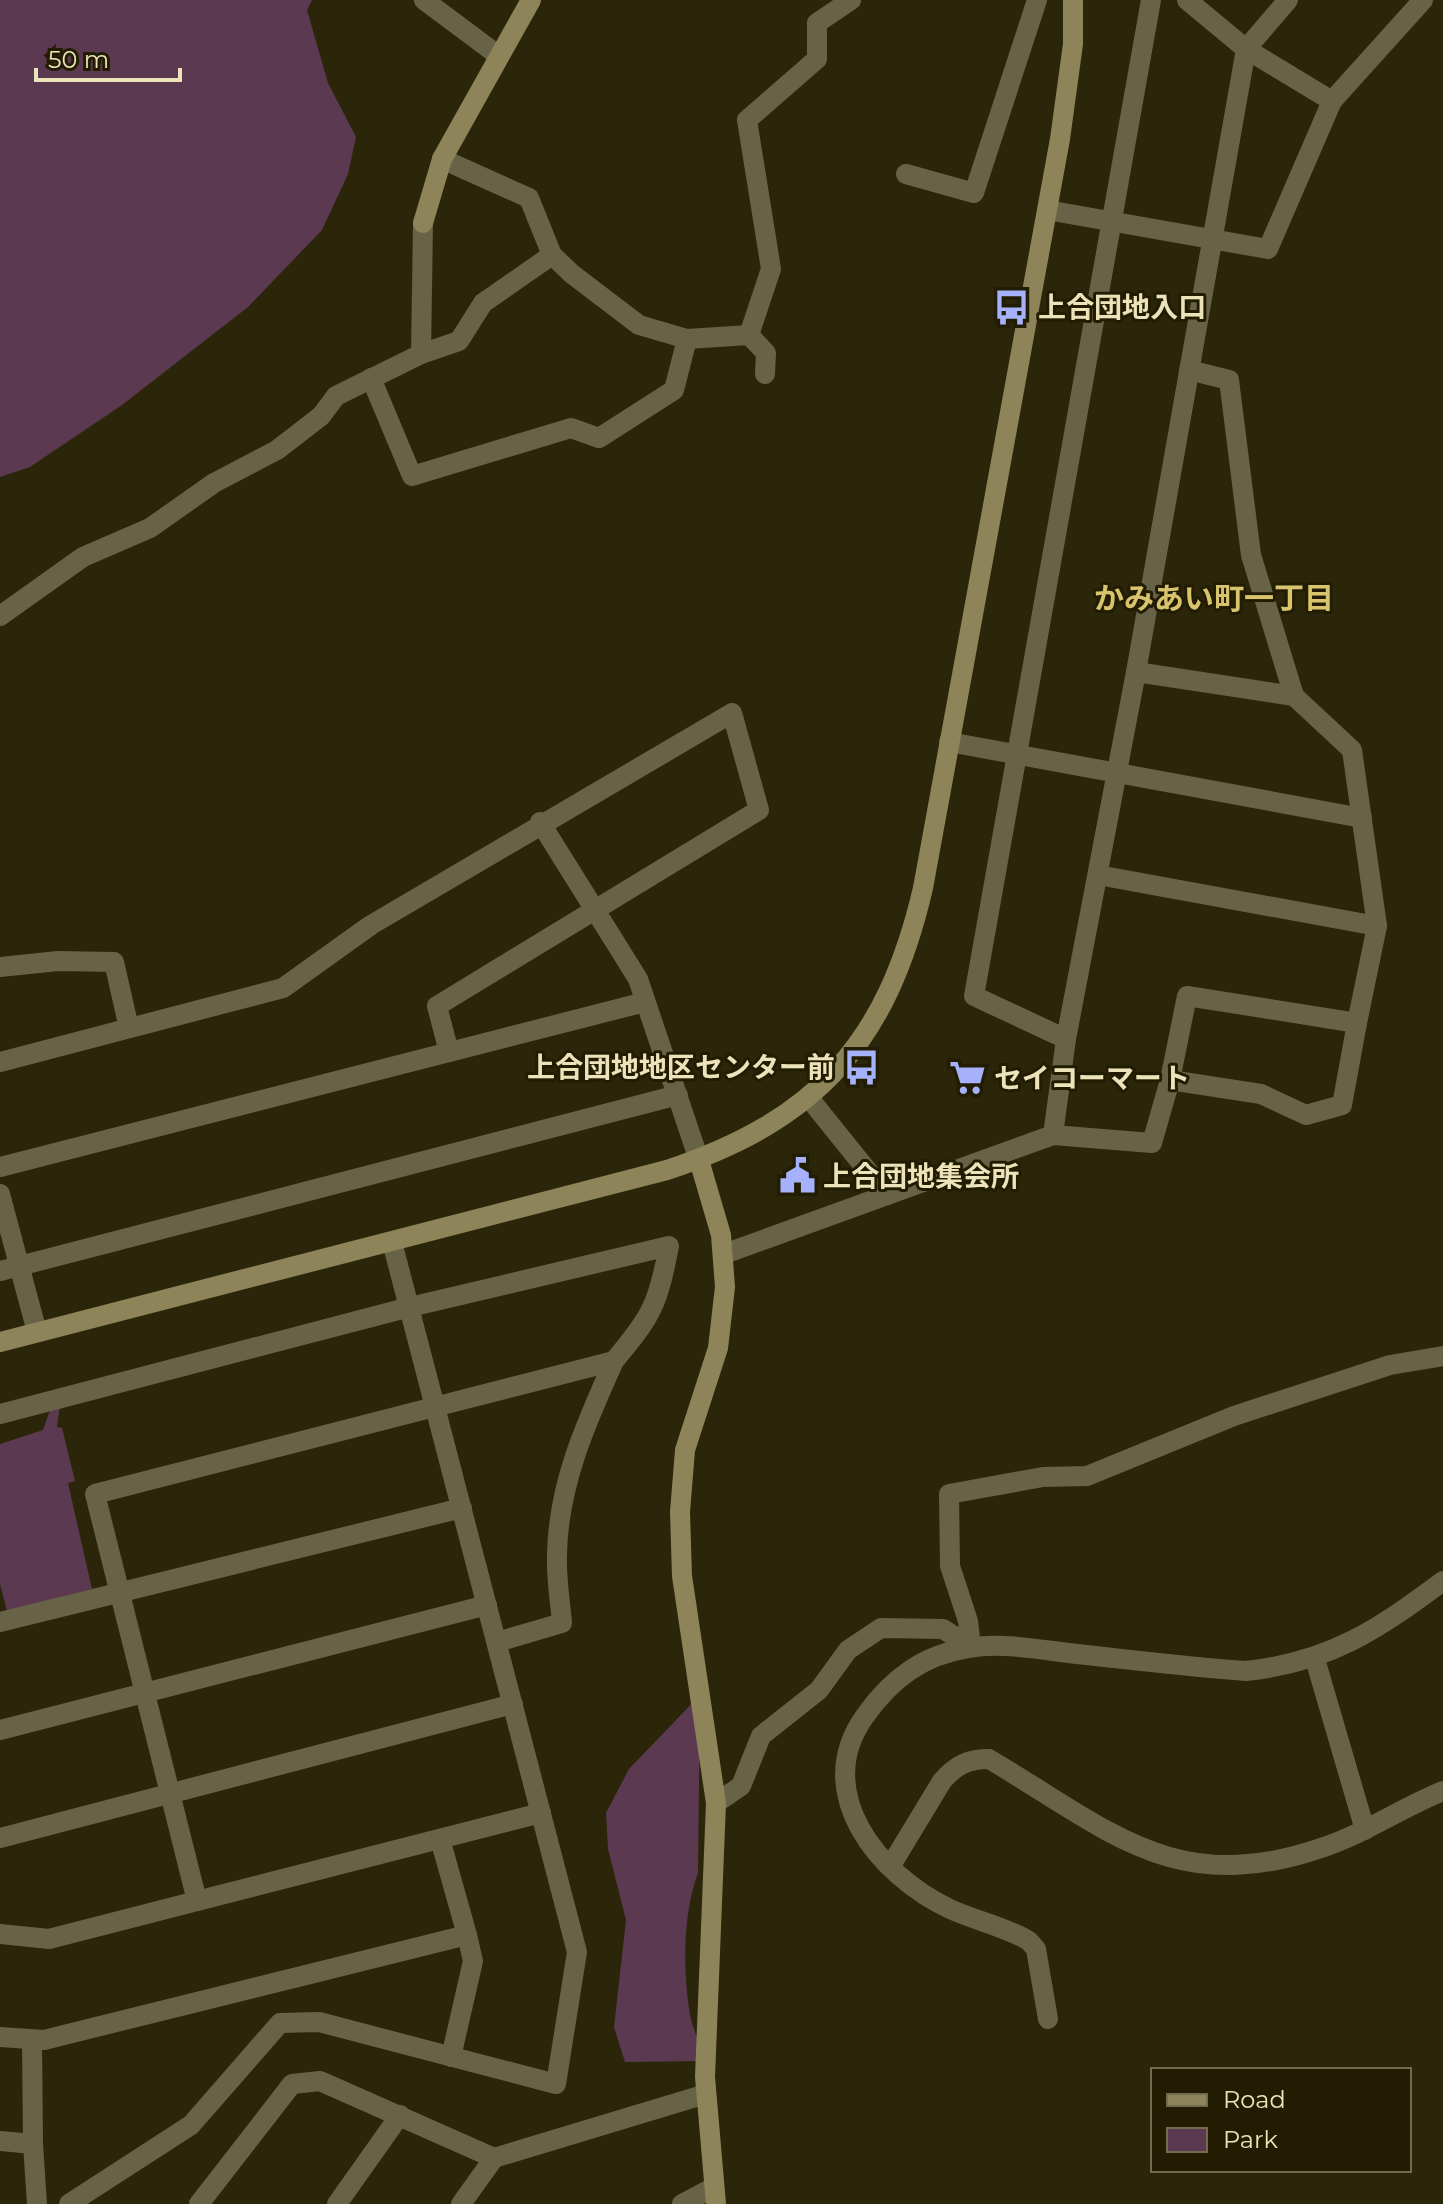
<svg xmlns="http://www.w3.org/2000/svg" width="1443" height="2204" font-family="Montserrat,'Noto Sans JP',sans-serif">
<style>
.green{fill:#5a3951}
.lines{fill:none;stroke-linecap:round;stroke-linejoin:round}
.street{stroke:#686247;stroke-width:20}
.secondary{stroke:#8d8459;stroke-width:20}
.labels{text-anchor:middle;stroke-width:6;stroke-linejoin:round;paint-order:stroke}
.poi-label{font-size:28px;font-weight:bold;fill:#ece3ba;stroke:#221c02;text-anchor:start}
.neighbourhood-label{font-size:30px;font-weight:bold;fill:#d7c46d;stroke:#221c02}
</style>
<rect width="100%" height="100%" fill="#2b260a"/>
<!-- green -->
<g class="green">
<polygon points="0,0 312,0 307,10 328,83 356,137 348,174 322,230 248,307 122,405 30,467 0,477"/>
<polygon points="60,1405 57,1427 62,1428 75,1481 68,1483 92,1589 7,1611 0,1584 0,1444 43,1430 51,1407"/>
<path d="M700,1695l-2,178c-15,40 -15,93 -9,135 2,18 11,36 17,53l-81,1 -11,-35 12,-107 -18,-71 -2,-36 23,-44z"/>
</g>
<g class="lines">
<!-- street -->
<g class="street">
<polyline points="424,0 499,56"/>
<polyline points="1187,0 1246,49 1332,101"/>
<polyline points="906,174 974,193 1037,0"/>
<polyline points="1047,210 1268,249 1332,101 1423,0"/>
<polyline points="749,335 771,269 747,120 817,59 817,23 851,0"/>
<polyline points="687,339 749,335 766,353 765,374"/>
<polyline points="421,354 459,341 483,303 552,255"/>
<polyline points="371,378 412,476 571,428 599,438 674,390 687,339 639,325 572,274 552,255 529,198 442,159"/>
<polyline points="0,616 83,557 150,528 214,483 277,450 321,416 336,396 421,354 423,223"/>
<polyline points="1136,672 1294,696"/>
<polyline points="949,742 1362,818"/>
<polyline points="540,822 638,979 699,1160"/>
<polyline points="1098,875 1377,926"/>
<polyline points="0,967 58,961 114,962 129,1028"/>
<polyline points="1066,1039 974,996 1151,0"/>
<polyline points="0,1062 283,988 371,925 732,713 759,810 437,1006 449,1052"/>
<polyline points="1170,1080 1261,1094 1306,1115 1342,1105 1357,1023"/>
<polyline points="809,1098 887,1195"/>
<polyline points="1053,1135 1152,1143 1170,1080 1187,996 1357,1023 1377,926 1352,750 1294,696 1251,555 1229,380 1189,370"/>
<polyline points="0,1167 645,1002"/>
<polyline points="0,1194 37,1332"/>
<polyline points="724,1254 1053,1135 1066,1039 1136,672 1246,49 1288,0"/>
<polyline points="0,1271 678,1095"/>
<path d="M0,1414l410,-107 259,-61c-11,58 -17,70 -55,115l-519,133 102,407 344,-88"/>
<polyline points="0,1622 462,1508"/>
<path d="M497,1642l65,-19c-2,-23 -6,-46 -5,-68 1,-70 29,-132 57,-194"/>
<polyline points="971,1647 968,1621 950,1566 949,1494 1043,1477 1087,1476 1234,1416 1390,1365 1443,1356"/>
<polyline points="1315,1659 1365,1830"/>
<polyline points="0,1730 487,1605"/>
<polyline points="716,1803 741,1786 761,1736 819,1690 848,1650 881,1628 943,1629 971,1647"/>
<polyline points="0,1838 513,1704"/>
<path d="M890,1867l52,-86c14,-16 26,-22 47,-22 119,70 185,139 332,89 43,-14 80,-40 122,-57"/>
<polyline points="0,1934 49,1939 197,1901"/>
<path d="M1048,2019l-12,-70 -7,-8c-25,-15 -53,-20 -79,-32 -71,-33 -140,-117 -85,-193 26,-37 58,-61 103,-68 36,-6 73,2 109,6 56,6 113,13 169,17 84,-9 131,-41 197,-90"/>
<polyline points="0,2037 44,2040 467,1935 440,1839"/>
<polyline points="32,2040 33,2144"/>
<polyline points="451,2057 473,1961 467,1935"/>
<polyline points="0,2141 33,2144 37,2204"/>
<polyline points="494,2158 706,2094"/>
<polyline points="69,2204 191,2125 280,2023 319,2022 556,2084 577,1952 392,1242"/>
<polyline points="199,2204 292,2084 320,2081 494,2158 461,2204"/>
<polyline points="337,2204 400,2115"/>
<polyline points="682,2204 714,2187"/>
</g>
<!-- secondary -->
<g class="secondary">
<polyline points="423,223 442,159 531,0"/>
<polyline points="699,1160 721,1235 725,1287 718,1348 685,1450 680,1512 682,1576 716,1803 705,2077 716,2204"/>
<path d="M0,1342l667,-172c150,-50 220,-127 256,-282l137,-749 13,-95v-44"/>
</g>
</g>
<!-- icons -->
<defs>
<symbol id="bus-bare" viewBox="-9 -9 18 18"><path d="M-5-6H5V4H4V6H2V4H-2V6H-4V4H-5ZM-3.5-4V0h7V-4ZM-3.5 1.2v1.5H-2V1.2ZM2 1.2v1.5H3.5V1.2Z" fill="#a6b1fc" stroke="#221c02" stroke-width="2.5" paint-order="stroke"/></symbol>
<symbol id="supermarket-bare" viewBox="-9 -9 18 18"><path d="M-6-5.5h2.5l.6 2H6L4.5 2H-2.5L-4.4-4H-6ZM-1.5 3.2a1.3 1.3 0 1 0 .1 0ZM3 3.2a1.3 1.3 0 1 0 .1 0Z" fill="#a6b1fc" stroke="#221c02" stroke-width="2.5" paint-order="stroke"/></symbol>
<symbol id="civic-bare" viewBox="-9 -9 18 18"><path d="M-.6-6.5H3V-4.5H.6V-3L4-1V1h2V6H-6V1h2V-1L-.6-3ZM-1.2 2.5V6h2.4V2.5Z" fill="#a6b1fc" stroke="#221c02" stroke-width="2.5" paint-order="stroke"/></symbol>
</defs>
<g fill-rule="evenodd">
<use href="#bus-bare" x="986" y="282" width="51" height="51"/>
<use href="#bus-bare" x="836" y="1042" width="51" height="51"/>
<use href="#supermarket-bare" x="942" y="1052" width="51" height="51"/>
<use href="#civic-bare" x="772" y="1150" width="51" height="51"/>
</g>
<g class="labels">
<!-- poi labels -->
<g class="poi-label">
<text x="1038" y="317">上合団地入口</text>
<text x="835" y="1077" text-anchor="end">上合団地地区センター前</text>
<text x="994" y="1088">セイコーマート</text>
<text x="823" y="1186">上合団地集会所</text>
</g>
<!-- neighbourhood labels -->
<g class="neighbourhood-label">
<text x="1214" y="609">かみあい町一丁目</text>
</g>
</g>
<!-- legend -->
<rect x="1151" y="2068" width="260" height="104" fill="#221c02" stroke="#736c4c" stroke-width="2"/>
<rect x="1167" y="2094" width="40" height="12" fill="#8d8459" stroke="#736c4c" stroke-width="2"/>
<text x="1223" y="2108" font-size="24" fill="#ece3ba">Road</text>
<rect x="1167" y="2128" width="40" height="24" fill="#5a3951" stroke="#736c4c" stroke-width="2"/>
<text x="1223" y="2148" font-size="24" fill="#ece3ba">Park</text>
<!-- scale -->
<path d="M36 68v12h144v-12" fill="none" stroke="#ece3ba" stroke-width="4"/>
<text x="48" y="68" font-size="24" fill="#ece3ba" stroke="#221c02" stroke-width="6" paint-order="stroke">50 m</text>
</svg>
